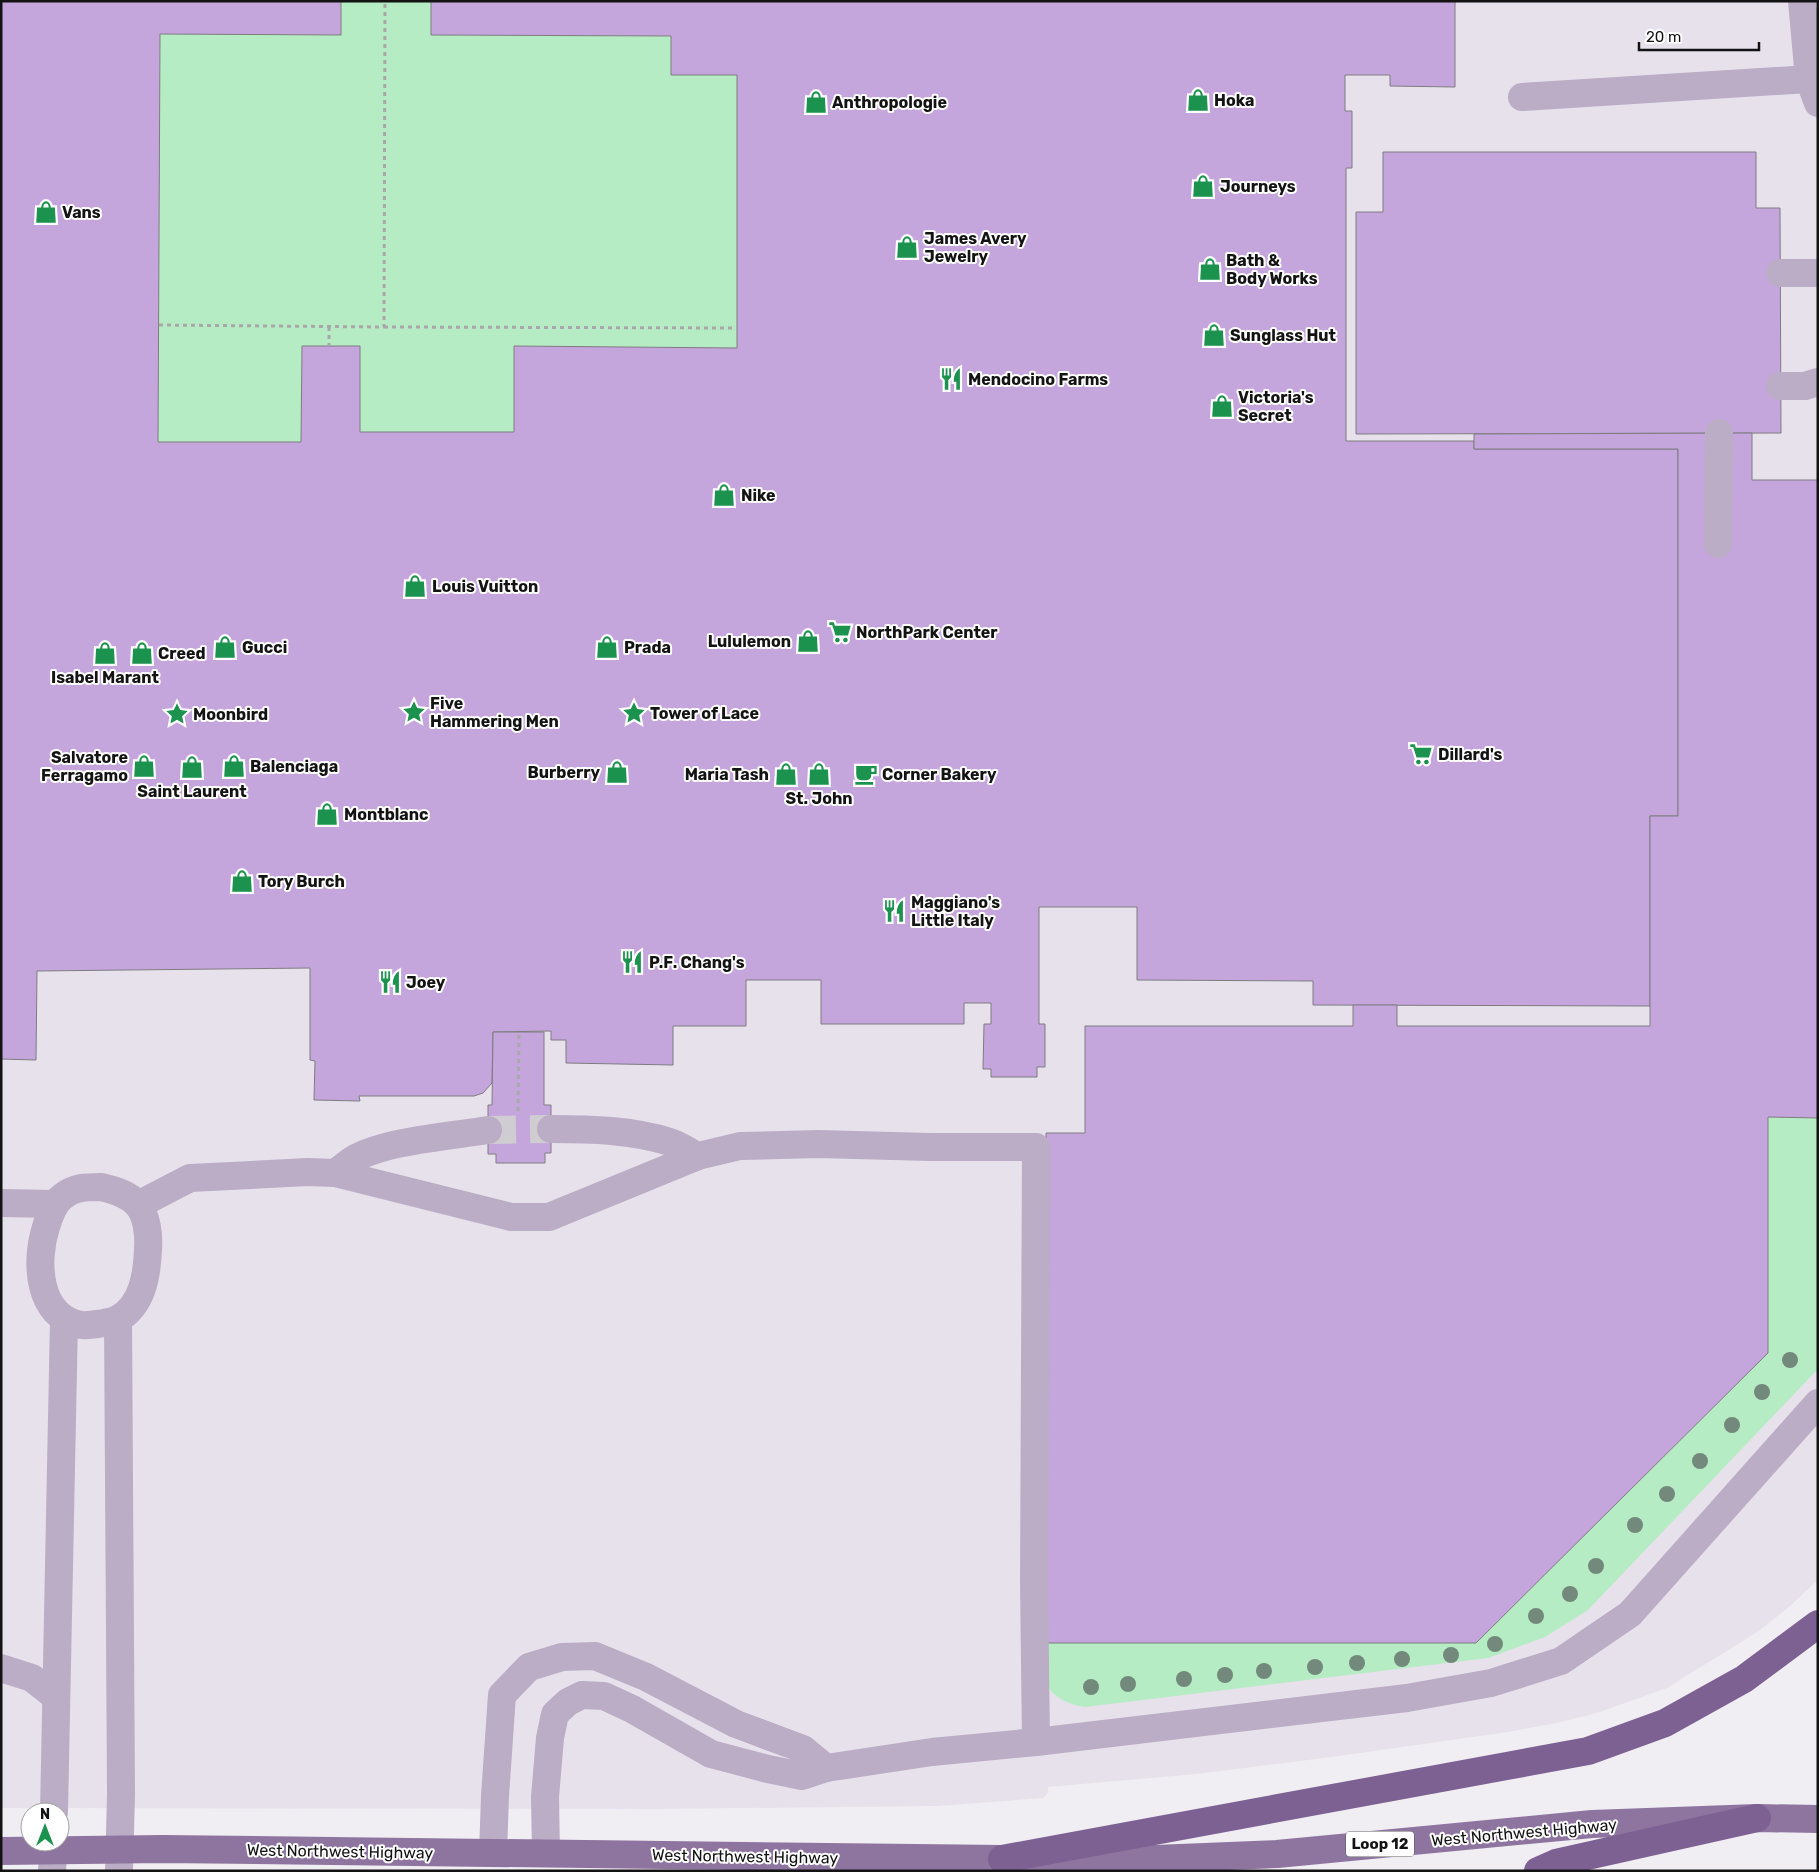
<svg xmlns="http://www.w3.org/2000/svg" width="1819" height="1872" font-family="Rubik,sans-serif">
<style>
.built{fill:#e7e1ec}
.green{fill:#b6ecc3}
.building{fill:#c5a6dc;stroke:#7e7c80}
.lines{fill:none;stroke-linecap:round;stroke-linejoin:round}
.minor-tunnel{stroke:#d0cdd2;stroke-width:28;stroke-dasharray:28 14;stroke-linecap:butt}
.path{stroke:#a9a7aa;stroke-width:3;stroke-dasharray:4 4;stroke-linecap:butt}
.minor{stroke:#bbadc5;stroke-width:28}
.major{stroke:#8e75a0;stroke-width:28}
.highway{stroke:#7e6193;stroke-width:28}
.tree{fill:#72897c}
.labels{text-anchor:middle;stroke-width:4;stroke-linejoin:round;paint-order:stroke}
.shield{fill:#fff;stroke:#5a5a5a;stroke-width:1}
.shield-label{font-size:15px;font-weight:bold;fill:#131314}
.poi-label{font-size:16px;font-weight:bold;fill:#131314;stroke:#fff;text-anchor:start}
.street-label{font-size:16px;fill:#131314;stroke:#fff}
</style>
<rect width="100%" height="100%" fill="#f1eef3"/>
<!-- built -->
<polygon class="built" points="1,1 1818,1 1818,1580 1790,1606 1759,1631 1667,1688 1597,1713 1557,1723 1508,1732 1332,1757 1197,1774 1048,1787 1048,1793 1043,1798 938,1806 658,1809 1,1808"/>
<!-- green -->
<g class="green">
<polygon points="341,1 431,1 431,35 671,36 671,75 737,75 737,348 514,346 514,432 360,432 359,346 302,346 301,442 158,442 160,34 341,34"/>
<path d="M1768,1117l50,1v251l-230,241 -43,27 -57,21 -403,49c-15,-2 -36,-10 -40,-28 -2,-11 1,-25 1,-36h430l292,-290z"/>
</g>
<!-- building -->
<g class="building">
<polygon points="1,1 341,1 341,35 160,34 158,442 301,442 302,346 360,346 360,432 514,432 514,346 737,348 737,75 671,75 671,36 431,35 431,1 1455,1 1455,87 1390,86 1390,75 1345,75 1345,111 1352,111 1352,168 1346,168 1346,441 1474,441 1474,449 1678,449 1678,816 1650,816 1650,1006 1313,1005 1313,981 1137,980 1137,907 1039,907 1039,1024 1045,1024 1045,1067 1037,1067 1037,1077 991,1077 991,1069 983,1069 984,1024 991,1024 991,1003 964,1003 964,1024 821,1024 821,980 746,980 746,1026 673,1026 673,1065 566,1063 566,1040 551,1040 551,1031 493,1032 492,1083 483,1093 474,1096 359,1096 360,1101 314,1100 315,1061 310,1060 310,968 37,971 36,1060 1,1059"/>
<polygon points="1383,152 1756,152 1756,208 1780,208 1781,433 1356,434 1356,212 1383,212"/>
<polygon points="1752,433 1752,480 1818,480 1818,1118 1768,1117 1768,1353 1476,1643 1046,1643 1046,1133 1085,1133 1085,1026 1353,1026 1353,1005 1397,1005 1397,1026 1650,1026 1650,816 1678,816 1678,449 1474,449 1474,434"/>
<polygon points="493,1032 544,1032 544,1105 551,1105 551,1153 545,1153 545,1163 496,1163 496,1154 488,1154 488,1105 492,1105"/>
</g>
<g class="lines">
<!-- minor-tunnel -->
<polyline class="minor-tunnel" points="488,1130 551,1129"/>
<!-- path -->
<g class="path">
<polyline points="159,325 384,327 385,1"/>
<polyline points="329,327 329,346"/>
<polyline points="384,327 737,328"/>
<polyline points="518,1111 519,1032"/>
</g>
<!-- minor -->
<g class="minor">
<polyline points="1802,1 1809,79 1818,103"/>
<polyline points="1522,97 1809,79"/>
<polyline points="1780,273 1818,273"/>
<polyline points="1780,386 1805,386 1818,382"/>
<polyline points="1718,544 1719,433"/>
<path d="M551,1129c40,0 81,1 119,13 10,3 19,10 28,14"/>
<path d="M335,1173c7,-5 13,-10 19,-14 30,-18 98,-23 134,-29"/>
<path d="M101,1187c13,3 28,7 37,18 9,11 11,30 10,44 -1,25 -5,56 -30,70 -4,2 -10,3 -14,4 -7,1 -16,3 -23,2 -44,-8 -46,-64 -35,-98 3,-10 7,-23 16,-30 12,-10 24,-10 39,-10z"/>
<polyline points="1,1203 55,1204"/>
<polyline points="138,1205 190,1178 308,1172 335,1173 511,1217 549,1217 698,1156 740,1146 818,1144 930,1147 1036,1147 1034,1582 1036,1742"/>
<polyline points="118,1319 121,1794 119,1871"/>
<polyline points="1,1668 32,1678 56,1697"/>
<polyline points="826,1768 932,1752 1036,1742 1407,1698 1491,1683 1561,1661 1630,1614 1818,1403"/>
<polyline points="54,1812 64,1320"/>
<polyline points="493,1853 495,1796 502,1695 529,1667 562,1657 595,1656 646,1677 736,1724 803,1749 826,1768 802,1776 768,1769 711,1754 632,1709 604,1696 582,1695 568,1702 555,1714 550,1738 545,1797 546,1853"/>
<polyline points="52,1871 54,1842"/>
</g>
<!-- major -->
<polyline class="major" points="1,1851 163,1849 1002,1859 1155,1859 1277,1854 1592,1824 1757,1818 1818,1819"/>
<!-- highway -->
<g class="highway">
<polyline points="1002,1859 1588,1751 1665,1723 1744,1679 1818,1624"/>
<polyline points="1538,1871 1556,1863 1757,1818"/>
</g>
</g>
<!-- trees -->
<g class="tree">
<circle cx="1790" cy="1360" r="8"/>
<circle cx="1762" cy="1392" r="8"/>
<circle cx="1732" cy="1425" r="8"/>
<circle cx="1700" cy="1461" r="8"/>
<circle cx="1667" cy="1494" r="8"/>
<circle cx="1635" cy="1525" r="8"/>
<circle cx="1596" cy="1566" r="8"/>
<circle cx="1570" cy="1594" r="8"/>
<circle cx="1536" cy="1616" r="8"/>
<circle cx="1495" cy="1644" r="8"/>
<circle cx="1451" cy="1655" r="8"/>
<circle cx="1402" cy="1659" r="8"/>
<circle cx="1357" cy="1663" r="8"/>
<circle cx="1315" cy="1667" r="8"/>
<circle cx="1264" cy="1671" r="8"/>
<circle cx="1225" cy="1675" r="8"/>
<circle cx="1184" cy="1679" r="8"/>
<circle cx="1128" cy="1684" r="8"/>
<circle cx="1091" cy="1687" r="8"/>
</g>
<!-- icons -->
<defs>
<symbol id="shop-bare" viewBox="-9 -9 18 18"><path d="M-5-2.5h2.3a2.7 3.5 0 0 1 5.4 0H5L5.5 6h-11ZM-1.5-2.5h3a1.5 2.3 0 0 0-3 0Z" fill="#1b934f" stroke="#fff" stroke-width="2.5" paint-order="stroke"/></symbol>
<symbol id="restaurant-bare" viewBox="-9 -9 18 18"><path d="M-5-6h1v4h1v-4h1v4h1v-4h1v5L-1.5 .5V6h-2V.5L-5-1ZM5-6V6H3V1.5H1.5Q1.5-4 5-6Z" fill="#1b934f" stroke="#fff" stroke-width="2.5" paint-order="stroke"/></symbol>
<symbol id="supermarket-bare" viewBox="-9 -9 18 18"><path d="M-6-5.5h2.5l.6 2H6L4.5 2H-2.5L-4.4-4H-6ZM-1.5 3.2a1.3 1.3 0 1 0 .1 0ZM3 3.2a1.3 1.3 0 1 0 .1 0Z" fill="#1b934f" stroke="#fff" stroke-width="2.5" paint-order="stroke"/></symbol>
<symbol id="sight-bare" viewBox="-9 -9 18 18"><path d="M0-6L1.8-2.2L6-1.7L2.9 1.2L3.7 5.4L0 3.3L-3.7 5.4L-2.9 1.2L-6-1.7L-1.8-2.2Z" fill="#1b934f" stroke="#fff" stroke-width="2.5" paint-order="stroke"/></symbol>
<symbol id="cafe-bare" viewBox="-9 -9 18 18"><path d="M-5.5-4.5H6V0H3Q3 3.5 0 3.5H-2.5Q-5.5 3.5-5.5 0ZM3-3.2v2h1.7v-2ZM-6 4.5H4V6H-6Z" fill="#1b934f" stroke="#fff" stroke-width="2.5" paint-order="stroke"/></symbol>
</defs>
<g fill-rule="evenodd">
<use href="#shop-bare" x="1182" y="84" width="32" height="32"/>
<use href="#shop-bare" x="800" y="86" width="32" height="32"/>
<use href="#shop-bare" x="1187" y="170" width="32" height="32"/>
<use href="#shop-bare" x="30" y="196" width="32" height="32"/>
<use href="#shop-bare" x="891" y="231" width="32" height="32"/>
<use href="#shop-bare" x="1194" y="253" width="32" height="32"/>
<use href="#shop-bare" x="1198" y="319" width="32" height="32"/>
<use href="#restaurant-bare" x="935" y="363" width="32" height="32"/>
<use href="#shop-bare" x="1206" y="390" width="32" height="32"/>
<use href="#shop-bare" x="708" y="479" width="32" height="32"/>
<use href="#shop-bare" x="399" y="570" width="32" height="32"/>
<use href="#supermarket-bare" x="824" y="616" width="32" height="32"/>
<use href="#shop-bare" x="792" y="625" width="32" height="32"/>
<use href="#shop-bare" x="209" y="631" width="32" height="32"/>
<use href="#shop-bare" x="591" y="631" width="32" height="32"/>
<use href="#shop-bare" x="89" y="637" width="32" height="32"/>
<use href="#shop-bare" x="126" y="637" width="32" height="32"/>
<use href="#sight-bare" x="398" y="696" width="32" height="32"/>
<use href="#sight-bare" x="618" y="697" width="32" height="32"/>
<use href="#sight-bare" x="161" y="698" width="32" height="32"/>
<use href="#supermarket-bare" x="1405" y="738" width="32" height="32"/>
<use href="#shop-bare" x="128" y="750" width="32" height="32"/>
<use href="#shop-bare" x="218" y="750" width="32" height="32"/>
<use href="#shop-bare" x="176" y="751" width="32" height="32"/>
<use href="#shop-bare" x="601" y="756" width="32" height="32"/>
<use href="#shop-bare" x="770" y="758" width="32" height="32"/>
<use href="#shop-bare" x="803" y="758" width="32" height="32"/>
<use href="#cafe-bare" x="850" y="758" width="32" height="32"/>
<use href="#shop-bare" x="311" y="798" width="32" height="32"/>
<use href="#shop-bare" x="226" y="865" width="32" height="32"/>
<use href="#restaurant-bare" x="878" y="895" width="32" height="32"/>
<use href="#restaurant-bare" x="616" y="946" width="32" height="32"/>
<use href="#restaurant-bare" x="374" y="966" width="32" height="32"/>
</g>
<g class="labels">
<!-- shield labels -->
<rect class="shield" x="1346" y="1831.5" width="68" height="25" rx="4"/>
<g class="shield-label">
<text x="1380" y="1849">Loop 12</text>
</g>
<!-- poi labels -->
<g class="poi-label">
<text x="1214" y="106">Hoka</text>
<text x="832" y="108">Anthropologie</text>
<text x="1220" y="192">Journeys</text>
<text x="62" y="218">Vans</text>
<text x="924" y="244">James Avery<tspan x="924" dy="18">Jewelry</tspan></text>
<text x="1226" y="266">Bath &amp;<tspan x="1226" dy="18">Body Works</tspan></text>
<text x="1230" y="341">Sunglass Hut</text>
<text x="968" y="385">Mendocino Farms</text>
<text x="1238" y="403">Victoria's<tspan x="1238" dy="18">Secret</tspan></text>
<text x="741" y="501">Nike</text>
<text x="432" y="592">Louis Vuitton</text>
<text x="856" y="638">NorthPark Center</text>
<text x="791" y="647" text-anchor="end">Lululemon</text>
<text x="242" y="653">Gucci</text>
<text x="624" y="653">Prada</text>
<text x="158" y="659">Creed</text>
<text x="105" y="683" text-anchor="middle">Isabel Marant</text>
<text x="430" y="709">Five<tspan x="430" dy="18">Hammering Men</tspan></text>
<text x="650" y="719">Tower of Lace</text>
<text x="193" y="720">Moonbird</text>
<text x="1438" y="760">Dillard's</text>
<text x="128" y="763" text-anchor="end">Salvatore<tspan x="128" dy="18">Ferragamo</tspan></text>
<text x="250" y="772">Balenciaga</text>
<text x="600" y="778" text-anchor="end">Burberry</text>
<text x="769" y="780" text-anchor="end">Maria Tash</text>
<text x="882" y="780">Corner Bakery</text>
<text x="192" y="797" text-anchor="middle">Saint Laurent</text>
<text x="819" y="804" text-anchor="middle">St. John</text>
<text x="344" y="820">Montblanc</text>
<text x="258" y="887">Tory Burch</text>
<text x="911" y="908">Maggiano's<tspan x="911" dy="18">Little Italy</tspan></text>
<text x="649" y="968">P.F. Chang's</text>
<text x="406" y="988">Joey</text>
</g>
<!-- street labels -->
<g class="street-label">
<text transform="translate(1524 1832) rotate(-5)" y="6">West Northwest Highway</text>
<text transform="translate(340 1851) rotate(1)" y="6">West Northwest Highway</text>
<text transform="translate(745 1856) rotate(1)" y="6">West Northwest Highway</text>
</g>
</g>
<!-- border -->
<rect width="1819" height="1872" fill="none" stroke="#131314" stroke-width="5"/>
<!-- north arrow -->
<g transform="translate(45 1827)"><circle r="24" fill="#ffffff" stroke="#a1a1a1"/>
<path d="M0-4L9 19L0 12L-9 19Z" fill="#1b934f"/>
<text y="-8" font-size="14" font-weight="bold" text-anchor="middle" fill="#131314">N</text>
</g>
<!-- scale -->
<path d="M1639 42v8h120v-8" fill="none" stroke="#131314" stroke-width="2.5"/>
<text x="1646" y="42" font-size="15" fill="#131314" stroke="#ffffff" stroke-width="4" paint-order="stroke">20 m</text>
</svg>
